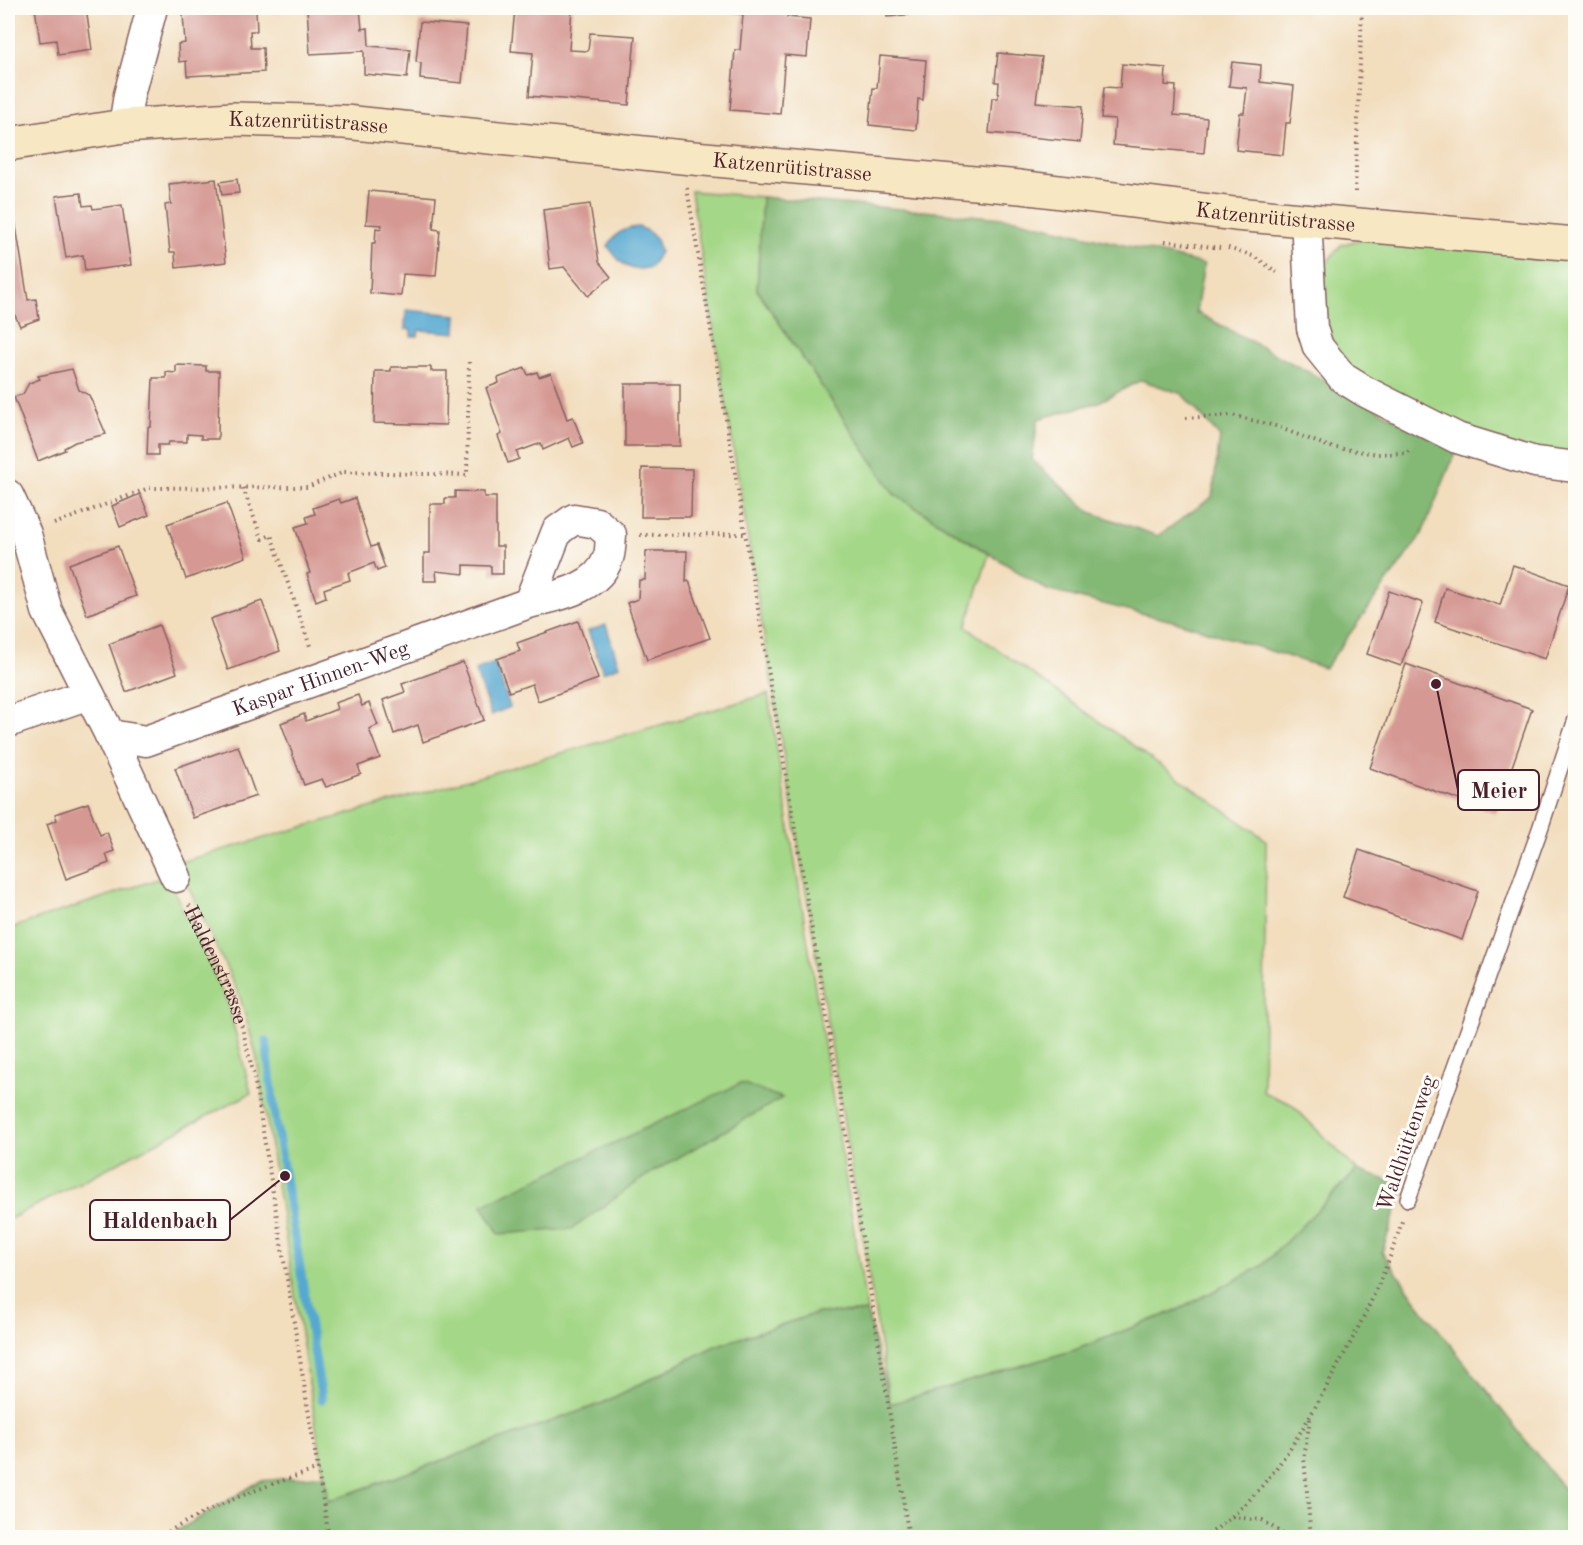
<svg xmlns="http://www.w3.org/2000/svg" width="1583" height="1545" font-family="'Old Standard TT',serif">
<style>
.green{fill:#a4d787;stroke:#777b59;stroke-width:1.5}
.forest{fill:#83b874;stroke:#666c50;stroke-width:1.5;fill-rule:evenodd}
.water{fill:#54a8d0;stroke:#4f647e;stroke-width:1.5}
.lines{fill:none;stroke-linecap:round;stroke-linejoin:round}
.stream{stroke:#54a8d0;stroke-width:9}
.building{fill:#d59893}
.lane-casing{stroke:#85625e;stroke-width:18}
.street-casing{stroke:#85625e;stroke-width:33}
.secondary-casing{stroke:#85625e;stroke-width:36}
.path{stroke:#85625e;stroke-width:4;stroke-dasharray:1.5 4.5;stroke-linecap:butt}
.lane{stroke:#fff;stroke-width:15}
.street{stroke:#fff;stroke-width:30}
.secondary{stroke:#f8e7c3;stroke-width:33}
.labels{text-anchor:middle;stroke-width:6;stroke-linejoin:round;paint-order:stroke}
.street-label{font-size:21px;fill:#4a1f2b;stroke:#fdfcf7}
.leader{fill:none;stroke:#4a1f2b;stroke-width:2}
.callout-dot{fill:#4a1f2b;stroke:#fdfcf7;stroke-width:2}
.callout{fill:#fdfcf7;stroke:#4a1f2b;stroke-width:2}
.callout-label{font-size:22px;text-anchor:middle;font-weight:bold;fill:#4a1f2b}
</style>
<rect width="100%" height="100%" fill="#fdfcf7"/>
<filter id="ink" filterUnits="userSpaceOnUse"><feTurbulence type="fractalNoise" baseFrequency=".0167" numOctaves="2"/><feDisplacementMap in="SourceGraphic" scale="12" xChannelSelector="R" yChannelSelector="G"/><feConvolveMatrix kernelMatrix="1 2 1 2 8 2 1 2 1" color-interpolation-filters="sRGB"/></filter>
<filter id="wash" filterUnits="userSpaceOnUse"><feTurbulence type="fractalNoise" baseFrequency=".008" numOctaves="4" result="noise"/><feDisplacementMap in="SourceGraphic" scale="24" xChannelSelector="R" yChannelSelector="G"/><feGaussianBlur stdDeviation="1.35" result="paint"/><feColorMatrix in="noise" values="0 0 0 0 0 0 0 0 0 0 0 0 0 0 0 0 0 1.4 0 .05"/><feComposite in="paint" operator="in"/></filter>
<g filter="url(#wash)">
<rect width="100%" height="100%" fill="#f2ddbd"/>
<!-- green -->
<g class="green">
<polygon points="691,191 762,197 757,290 894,494 989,554 966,627 1266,840 1263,1092 1291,1104 1357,1170 1262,1266 1180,1309 1075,1350 890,1404"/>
<polygon points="1365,238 1575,257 1575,458 1514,449 1348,371 1327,332 1322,268 1341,245"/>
<polygon points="768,694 867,1312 818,1313 715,1346 603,1403 328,1501 256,1054 240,997 177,863"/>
<polygon points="167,876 228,1004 251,1093 8,1220 8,929"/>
</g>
<!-- forest -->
<g class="forest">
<path d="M762,197l253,22 189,45 -8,48 260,139 -34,83 -97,134 -144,-45 -134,-33 -153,-96 -137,-204zM1141,380l41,14 38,43 -8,60 -54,39 -68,-24 -58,-52 6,-41 61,-17z"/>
<polygon points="741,1083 782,1098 646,1176 572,1229 499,1234 482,1205"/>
<polygon points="1357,1170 1404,1186 1382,1252 1423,1310 1575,1503 1575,1537 167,1537 260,1481 325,1475 329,1501 603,1403 715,1346 818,1313 867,1312 890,1404 1075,1350 1180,1309 1262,1266"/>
</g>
<!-- water -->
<g class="water">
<path d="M639,227c13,5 18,11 21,25l-9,15c-23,7 -31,-4 -43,-21 8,-13 15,-18 31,-19z"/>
<polygon points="406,310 457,315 456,333 419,330 418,336 411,336 411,330 405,329"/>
<polygon points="606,625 619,666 603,672 588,631"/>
<polygon points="495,663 510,707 491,715 475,670"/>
</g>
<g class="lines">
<!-- stream -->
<polyline class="stream" points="266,1041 276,1124 322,1399"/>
</g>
<g id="blocks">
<!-- building -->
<g class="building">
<polygon points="35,8 86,8 92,50 58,55 56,40 40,42"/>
<polygon points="307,8 360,8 362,29 368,28 369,46 410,49 407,78 364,74 364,51 310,54"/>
<polygon points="515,8 572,8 569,50 588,51 590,33 635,36 629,105 529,96 533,53 511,51"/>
<polygon points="734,8 788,8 787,17 810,19 807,57 785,55 780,114 730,110 735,50 740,50 743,14 733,13"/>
<polygon points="886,8 932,8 932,12 887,17"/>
<polygon points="1007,8 1052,8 1052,9 1007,13"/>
<polygon points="256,10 257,31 250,31 251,48 263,48 264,72 187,76 186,61 179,62 178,44 185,43 183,14"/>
<polygon points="420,22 467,26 462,83 420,79 421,63 416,62"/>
<polygon points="998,53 1042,57 1036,102 1083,106 1080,142 989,133 992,98 998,98 999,82 995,82"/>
<polygon points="880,56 926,60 923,100 918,99 916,130 869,125 873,88 877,88"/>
<polygon points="1232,62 1261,65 1260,82 1294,86 1290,123 1286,123 1283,155 1236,150 1240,113 1244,113 1247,88 1229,86"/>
<polygon points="1122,64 1166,68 1165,85 1176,86 1174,115 1207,118 1204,153 1113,145 1115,119 1101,118 1104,87 1120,88"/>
<polygon points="216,179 226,262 176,268 175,252 170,252 165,205 171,204 169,184"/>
<polygon points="237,179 239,193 222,195 220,182"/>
<polygon points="369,191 436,197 433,229 440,230 436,276 403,274 401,296 370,293 372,243 375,243 376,228 381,229 382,225 366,224"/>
<polygon points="81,193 83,206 92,205 93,209 122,205 131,265 85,271 83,255 66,258 56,196"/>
<polygon points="12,202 28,300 36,299 39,319 20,326 13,311 8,314 8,203"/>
<polygon points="590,204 599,262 611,277 588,296 564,267 550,269 543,210"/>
<polygon points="176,365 206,366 206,371 219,371 218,439 201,439 201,435 187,434 187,442 169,442 168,445 158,445 158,455 147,455 148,427 151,427 153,378 166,378 166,372 176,373"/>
<polygon points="391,367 431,367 431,371 447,371 446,425 374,423 375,371 391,371"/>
<polygon points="525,368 528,375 537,372 539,377 551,373 567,419 573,417 583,443 573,447 569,438 543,450 541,443 517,452 519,459 508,463 498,436 502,434 486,388 499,383 498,378"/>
<polygon points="72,369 79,390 89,395 106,434 75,442 64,448 65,450 38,461 14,397 23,394 29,383 40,379 38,376"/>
<rect x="625" y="384" width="55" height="62"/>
<polygon points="642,468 692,469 691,517 641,517"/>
<polygon points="455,491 484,492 484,497 496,497 496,546 503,546 503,574 491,574 491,566 464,565 464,574 436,571 437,581 424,581 424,553 430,553 430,504 445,504 445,498 455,498"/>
<polygon points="140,494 149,515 120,527 112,506"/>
<polygon points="355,498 371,547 377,545 385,568 377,571 374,563 348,573 350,580 324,589 326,597 316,601 307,574 310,573 295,527 308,523 306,517 315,514 313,508 339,499 341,503"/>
<polygon points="227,503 246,557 186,579 167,524"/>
<polygon points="118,546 136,596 87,615 69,564"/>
<polygon points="646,551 687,551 686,582 689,581 710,638 647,660 627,603 638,599 639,580 645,580"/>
<polygon points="1513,565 1569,585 1545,659 1435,622 1445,588 1500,605"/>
<polygon points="1389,591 1423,603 1401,666 1367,654"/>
<polygon points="262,601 280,651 228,670 210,619"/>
<polygon points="578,621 598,679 538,701 532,684 509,692 497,659 520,651 517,643"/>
<polygon points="159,625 177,673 126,692 109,644"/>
<polygon points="463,662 484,720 423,742 418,725 394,734 383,700 405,692 402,684"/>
<polygon points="1406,664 1532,709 1496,813 1370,768"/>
<polygon points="358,695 362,706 369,703 378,725 369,729 380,758 358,766 361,774 326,787 322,779 304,785 281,723 304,714 306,721 337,709 335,703"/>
<polygon points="238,746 256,796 193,818 175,768"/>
<polygon points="88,803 100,835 107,832 114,851 106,854 109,863 66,879 47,824 57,820 55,814"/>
<polygon points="1359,850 1478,891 1462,940 1343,897"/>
</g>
</g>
</g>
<g filter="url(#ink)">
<use href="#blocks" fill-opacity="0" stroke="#85625e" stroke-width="1.5"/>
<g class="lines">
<defs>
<polyline id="lane" points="1408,1199 1540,829 1576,719"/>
<g id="street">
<polyline points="124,126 129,95 152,8"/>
<polyline points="1306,219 1312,328 1318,347 1343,378 1364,391 1457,438 1535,462 1576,467"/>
<polyline points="8,495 26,534 47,611 110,735 176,877"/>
<polyline points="8,722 89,694"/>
<path id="s2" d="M110,735l36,6 383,-138c27,-7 69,-14 79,-45 3,-6 2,-16 3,-23l-14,-12 -23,-4 -17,12 -28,72"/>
</g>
<g id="secondary">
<path id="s3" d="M8,144l116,-18 109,-7 112,3 337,35 338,30 215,27 341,30"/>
</g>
</defs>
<!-- lane casing -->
<use href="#lane" class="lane-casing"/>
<!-- street casing -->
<use href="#street" class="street-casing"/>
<!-- secondary casing -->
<use href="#secondary" class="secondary-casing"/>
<!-- path -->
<g class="path">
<polyline points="687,188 841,1102 909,1538"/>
<polyline points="1355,192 1362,8"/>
<polyline points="1165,241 1220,248"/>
<polyline points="1228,248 1253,256 1277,272"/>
<polyline points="1186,418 1232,415 1275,426 1330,447 1377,454 1407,453 1412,448"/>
<polyline points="243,488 262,539 271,535 311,649"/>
<polyline points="54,524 149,488 307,487 344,472 467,475 469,360"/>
<polyline points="640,535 744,534"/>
<path id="s1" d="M189,905l46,94 19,77 75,462"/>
<polyline points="1310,1419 1304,1458 1311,1538"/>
<polyline points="1232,1517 1262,1520 1289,1538"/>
<path d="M158,1538c54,-33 102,-51 161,-69"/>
<path d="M1203,1538c62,-39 98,-104 132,-167 27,-49 51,-96 67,-150"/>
</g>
<!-- lane -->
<use href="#lane" class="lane"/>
<!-- street -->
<use href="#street" class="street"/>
<!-- secondary -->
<use href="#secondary" class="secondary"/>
</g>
</g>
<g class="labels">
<!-- street labels -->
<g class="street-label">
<text dy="7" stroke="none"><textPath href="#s3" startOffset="302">Katzenrütistrasse</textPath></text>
<text dy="7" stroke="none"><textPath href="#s3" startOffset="788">Katzenrütistrasse</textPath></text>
<text dy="7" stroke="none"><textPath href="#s3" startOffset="1274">Katzenrütistrasse</textPath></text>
<text dy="7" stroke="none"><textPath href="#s2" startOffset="222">Kaspar Hinnen-Weg</textPath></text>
<text dy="7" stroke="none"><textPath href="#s1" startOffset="66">Haldenstrasse</textPath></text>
<text transform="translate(1406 1143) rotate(-71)" y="7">Waldhüttenweg</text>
</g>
</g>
<!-- callouts -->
<path class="leader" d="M1436 684L1458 790M285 1176L230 1220"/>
<g class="callout-dot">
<circle cx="1436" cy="684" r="6"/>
<circle cx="285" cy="1176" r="6"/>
</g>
<g class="callout">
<rect x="1458" y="770" width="81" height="40" rx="6"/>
<rect x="90" y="1200" width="140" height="40" rx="6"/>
</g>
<g class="callout-label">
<text x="1499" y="798">Meier</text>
<text x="160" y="1228">Haldenbach</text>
</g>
<!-- margin -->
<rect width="1583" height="1545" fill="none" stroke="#fdfcf7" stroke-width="30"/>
</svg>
